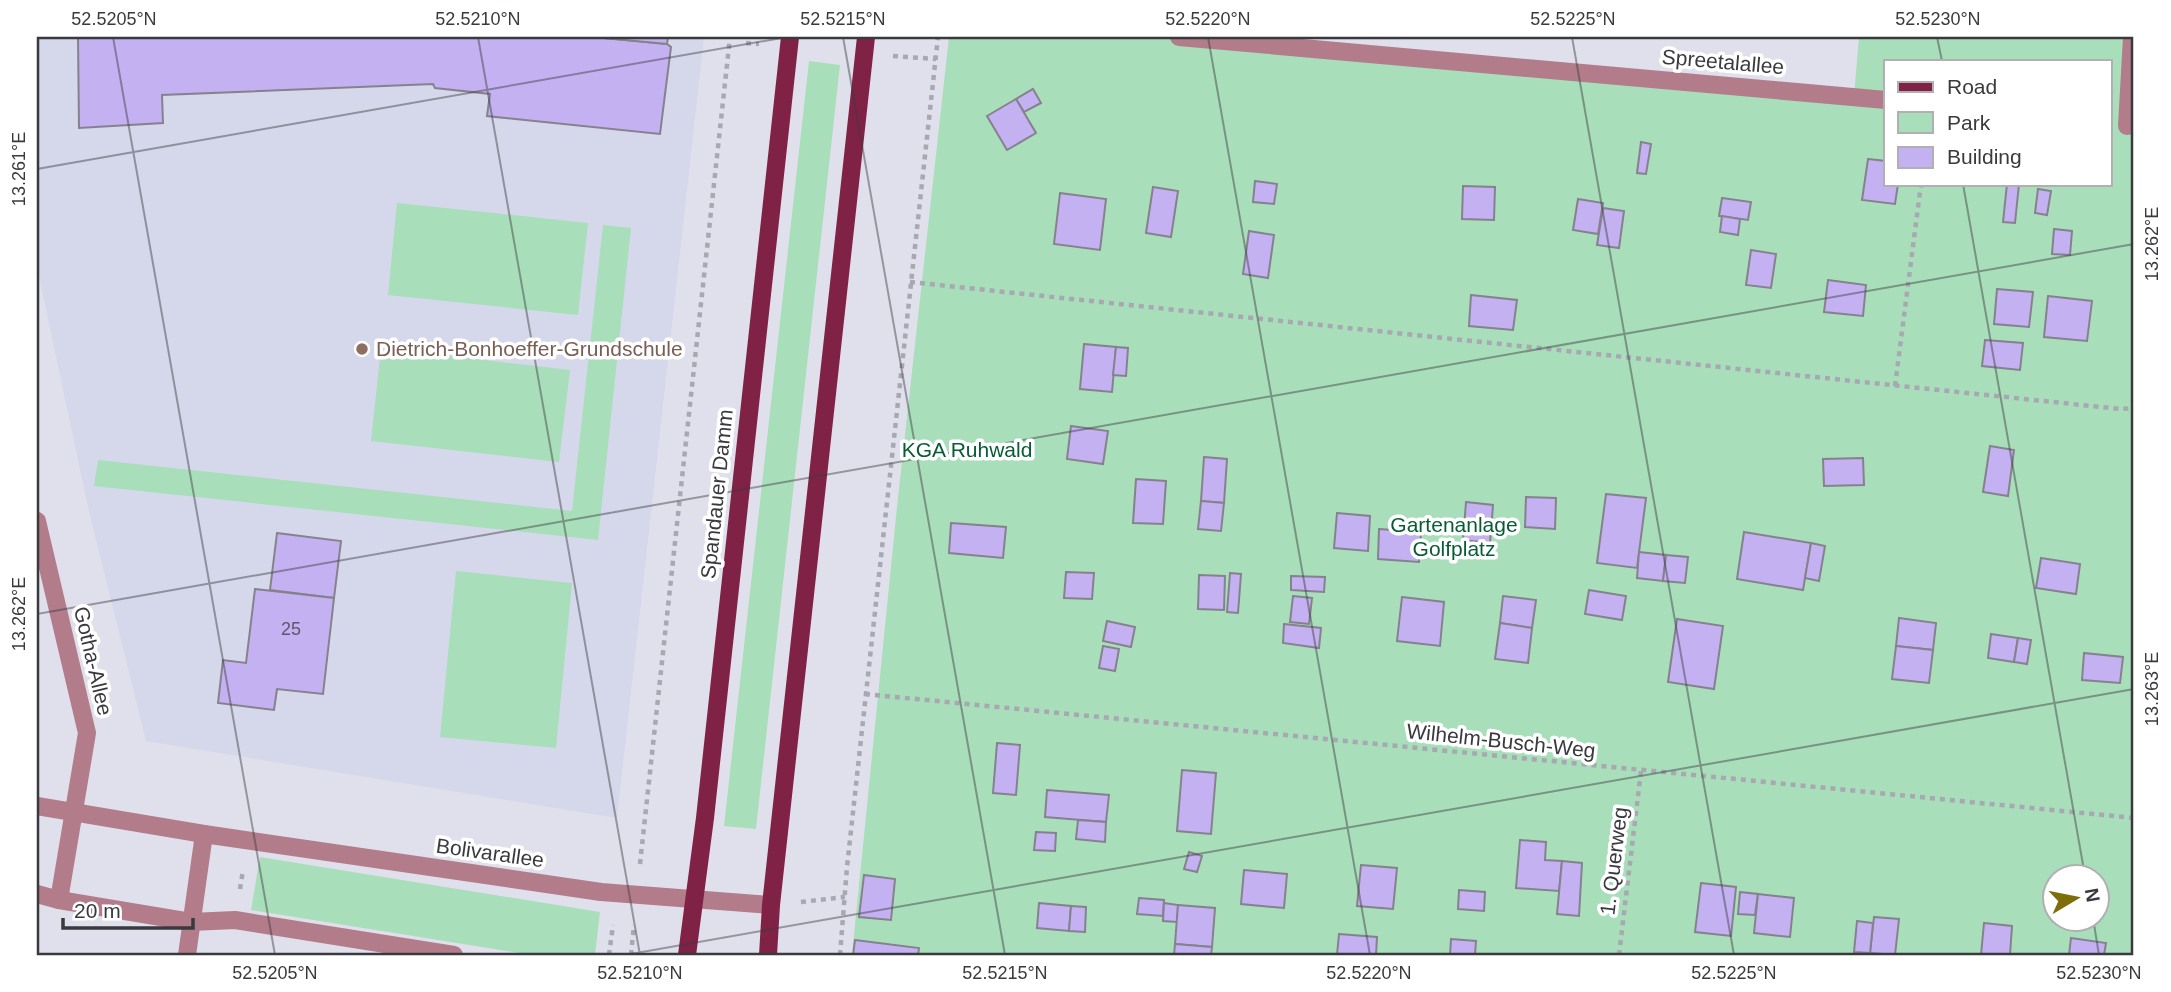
<svg xmlns="http://www.w3.org/2000/svg" width="2171" height="992" font-family="Helvetica,sans-serif">
<style>
.built{fill:#d5d7ea}
.green{fill:#a9debb;fill-rule:evenodd}
.building{fill:#c4b1f2;stroke:#85828d;stroke-width:2}
.lines{fill:none;stroke-linecap:round;stroke-linejoin:round}
.path{stroke:#a7a8b1;stroke-width:4.5;stroke-dasharray:5 5;stroke-linecap:butt}
.minor{stroke:#b27c8b;stroke-width:18}
.major{stroke:#802245;stroke-width:18}
.ticks{fill:none;stroke:#393a3e;stroke-width:2;stroke-opacity:0.45}
.education-dot{fill:#8d6e63;stroke:#fff;stroke-width:2.5}
.labels{text-anchor:middle;stroke-width:7;stroke-linejoin:round;paint-order:stroke}
.number-label{font-size:18px;fill:#5c586b}
.street-label{font-size:21px;fill:#393a3e;stroke:#fff}
.education-label{font-size:21px;fill:#785e54;stroke:#fff;text-anchor:start}
.park-label{font-size:21px;fill:#085c34;stroke:#fff}
.neatline{fill:none;stroke:#393a3e;stroke-width:2.5}
.ticks-label{font-size:18px;text-anchor:middle;fill:#393a3e}
</style>
<rect width="100%" height="100%" fill="#dfe0eb"/>
<!-- built -->
<polygon class="built" points="37,37 704,37 617,818 146,741 88,507 37,267"/>
<!-- green -->
<g class="green">
<path d="M949,37h230l675,59 5,-59h275v918h-1282l45,-448zM1886,61h224v123h-224zM2056,876h42v42h-42z"/>
<polygon points="809,61 840,65 756,829 724,826"/>
<polygon points="397,203 588,223 578,315 388,295"/>
<polygon points="603,225 631,228 598,540 94,486 98,460 572,511"/>
<polygon points="381,348 570,370 559,462 371,441"/>
<polygon points="456,571 572,583 556,748 440,737"/>
<polygon points="260,857 600,912 595,955 532,955 251,910"/>
</g>
<!-- building -->
<g class="building">
<polygon points="78,37 593,37 667,44 671,47 660,134 487,116 490,94 435,88 433,84 162,95 163,123 79,128"/>
<polygon points="593,37 668,37 667,44"/>
<polygon points="1033,89 1041,103 1024,112 1016,99"/>
<polygon points="1016,99 1036,133 1007,150 987,116"/>
<polygon points="1641,142 1651,144 1646,174 1637,173"/>
<polygon points="1868,159 1886,161 1886,184 1898,184 1895,204 1862,200"/>
<polygon points="1255,181 1277,184 1274,204 1253,202"/>
<polygon points="2007,184 2019,184 2015,223 2003,222"/>
<polygon points="1463,186 1495,187 1494,220 1462,219"/>
<polygon points="1153,187 1178,191 1171,237 1146,233"/>
<polygon points="2038,189 2051,191 2047,215 2035,213"/>
<polygon points="1060,193 1106,199 1100,250 1054,244"/>
<polygon points="1722,198 1751,202 1748,220 1719,216"/>
<polygon points="1578,199 1603,203 1598,234 1573,230"/>
<polygon points="1603,208 1624,211 1619,248 1597,245"/>
<polygon points="1722,216 1740,219 1738,235 1720,232"/>
<polygon points="2054,229 2072,231 2070,255 2052,254"/>
<polygon points="1249,231 1274,235 1268,278 1243,274"/>
<polygon points="1751,250 1776,254 1771,288 1746,285"/>
<polygon points="1828,280 1866,285 1863,316 1824,312"/>
<polygon points="1997,289 2033,292 2029,327 1994,324"/>
<polygon points="1471,295 1517,300 1513,330 1469,326"/>
<polygon points="2048,296 2092,301 2087,341 2044,337"/>
<polygon points="1985,340 2023,343 2020,370 1982,366"/>
<polygon points="1084,344 1116,347 1112,392 1080,389"/>
<polygon points="1116,347 1128,348 1126,376 1113,375"/>
<polygon points="1071,426 1108,431 1103,464 1067,459"/>
<polygon points="1990,446 2014,450 2008,496 1983,492"/>
<polygon points="1204,457 1227,459 1224,503 1201,501"/>
<polygon points="1863,458 1864,485 1824,486 1823,459"/>
<polygon points="1136,479 1166,481 1163,524 1133,523"/>
<polygon points="1606,494 1646,498 1637,568 1597,563"/>
<polygon points="1526,497 1556,498 1555,529 1525,527"/>
<polygon points="1201,501 1224,503 1221,531 1198,529"/>
<polygon points="1466,502 1493,505 1490,543 1463,540"/>
<polygon points="1337,513 1370,516 1368,551 1334,548"/>
<polygon points="951,523 1006,527 1003,558 949,553"/>
<polygon points="1379,529 1421,532 1419,562 1378,559"/>
<polygon points="1744,532 1811,543 1803,590 1737,579"/>
<polygon points="277,533 341,541 334,598 270,590"/>
<polygon points="1811,543 1825,546 1819,581 1805,578"/>
<polygon points="1639,552 1666,555 1663,581 1637,578"/>
<polygon points="1666,555 1688,557 1685,583 1663,581"/>
<polygon points="2041,558 2080,564 2076,594 2036,588"/>
<polygon points="1066,572 1094,573 1092,599 1064,598"/>
<polygon points="1230,573 1241,574 1238,613 1227,612"/>
<polygon points="1199,575 1225,576 1224,610 1198,609"/>
<polygon points="1291,576 1325,577 1324,592 1291,590"/>
<polygon points="255,589 334,598 323,694 277,689 274,710 218,703 223,660 246,663"/>
<polygon points="1589,590 1626,596 1622,620 1585,614"/>
<polygon points="1293,596 1312,598 1309,624 1290,622"/>
<polygon points="1503,596 1536,600 1532,628 1500,623"/>
<polygon points="1402,597 1444,602 1440,646 1397,641"/>
<polygon points="1899,618 1936,623 1933,650 1896,646"/>
<polygon points="1677,619 1723,626 1714,689 1668,682"/>
<polygon points="1107,621 1135,627 1131,647 1103,641"/>
<polygon points="1500,623 1532,628 1528,663 1495,659"/>
<polygon points="1284,624 1321,628 1319,648 1283,643"/>
<polygon points="1991,634 2018,638 2014,662 1988,658"/>
<polygon points="2018,638 2031,640 2027,664 2014,662"/>
<polygon points="1103,646 1119,649 1115,671 1099,668"/>
<polygon points="1896,646 1933,650 1929,683 1892,679"/>
<polygon points="2084,653 2123,657 2120,683 2082,680"/>
<polygon points="997,743 1020,745 1016,795 993,793"/>
<polygon points="1182,770 1216,773 1211,834 1177,831"/>
<polygon points="1047,790 1109,795 1106,822 1045,817"/>
<polygon points="1078,820 1106,822 1105,842 1076,839"/>
<polygon points="1036,832 1056,833 1055,851 1034,850"/>
<polygon points="1520,840 1546,842 1545,860 1562,861 1559,891 1516,888"/>
<polygon points="1189,852 1202,856 1197,872 1184,869"/>
<polygon points="1562,861 1582,863 1579,916 1557,914"/>
<polygon points="1361,865 1397,868 1393,909 1357,906"/>
<polygon points="1244,870 1287,874 1284,908 1241,904"/>
<polygon points="864,875 895,879 891,920 859,917"/>
<polygon points="1701,883 1736,887 1731,936 1695,932"/>
<polygon points="1459,890 1485,892 1484,911 1458,909"/>
<polygon points="1740,892 1758,894 1755,915 1738,914"/>
<polygon points="1758,894 1794,898 1790,937 1754,933"/>
<polygon points="1139,898 1164,900 1163,916 1137,914"/>
<polygon points="1039,903 1071,906 1069,931 1037,928"/>
<polygon points="1164,903 1178,905 1177,922 1163,921"/>
<polygon points="1178,905 1215,908 1212,947 1175,944"/>
<polygon points="1071,906 1086,907 1085,932 1069,931"/>
<polygon points="1874,917 1899,919 1895,955 1870,953"/>
<polygon points="1857,921 1873,923 1870,953 1854,952"/>
<polygon points="1984,923 2012,926 2010,955 1981,955"/>
<polygon points="1339,934 1377,937 1376,955 1337,955"/>
<polygon points="2071,938 2106,943 2104,955 2069,955"/>
<polygon points="1451,939 1476,941 1475,955 1450,955"/>
<polygon points="855,940 919,948 918,955 853,955"/>
<polygon points="1175,944 1212,947 1211,955 1174,955"/>
</g>
<g class="lines">
<!-- path -->
<g class="path">
<polyline points="746,43 759,44"/>
<polyline points="893,56 936,59"/>
<polyline points="910,282 2120,409 2134,408"/>
<polyline points="2134,368 2134,371"/>
<polyline points="1895,386 1921,184"/>
<polyline points="865,694 2134,818"/>
<polyline points="640,864 730,37"/>
<polyline points="240,889 243,870"/>
<polyline points="801,902 845,897"/>
<polyline points="609,955 613,925"/>
<polyline points="631,955 634,925"/>
<polyline points="840,955 847,867 938,37"/>
<polyline points="1619,955 1641,771"/>
</g>
<!-- minor -->
<g class="minor">
<polyline points="1179,37 1886,100"/>
<polyline points="2127,126 2132,37"/>
<polyline points="37,521 87,733 59,900"/>
<polyline points="37,806 204,834 601,892 771,905"/>
<polyline points="37,894 59,900 191,922 235,920 454,955"/>
<polyline points="187,955 204,834"/>
</g>
<!-- major -->
<g class="major">
<polyline points="687,955 705,818 790,37"/>
<polyline points="768,955 771,905 866,37"/>
</g>
</g>
<!-- ticks -->
<path class="ticks" d="M113,37l162,918M478,37l162,918M843,37l162,918M1208,37l162,918M1572,37l162,918M1937,37l5,24M37,169l750,-132M1963,184l122,692M37,614l2097,-370M2093,918l6,37M625,955l1509,-266"/>
<!-- markers -->
<circle class="education-dot" cx="362" cy="349" r="7"/>
<g class="labels">
<!-- number labels -->
<g class="number-label">
<text x="291" y="635">25</text>
</g>
<!-- street labels -->
<g class="street-label">
<text transform="translate(1723 62) rotate(5)" y="7">Spreetalallee</text>
<text transform="translate(717 494) rotate(-84)" y="7">Spandauer Damm</text>
<text transform="translate(93 661) rotate(77)" y="7">Gotha-Allee</text>
<text transform="translate(1501 741) rotate(6)" y="7">Wilhelm-Busch-Weg</text>
<text transform="translate(490 853) rotate(8)" y="7">Bolivarallee</text>
<text transform="translate(1614 861) rotate(-83)" y="7">1. Querweg</text>
</g>
<!-- education labels -->
<g class="education-label">
<text x="376" y="356">Dietrich-Bonhoeffer-Grundschule</text>
</g>
<!-- park labels -->
<g class="park-label">
<text x="967" y="457">KGA Ruhwald</text>
<text x="1454" y="532">Gartenanlage<tspan x="1454" dy="24">Golfplatz</tspan></text>
</g>
</g>
<!-- border -->
<rect width="2171" height="992" fill="none" stroke="#ffffff" stroke-width="77"/>
<!-- legend -->
<rect x="1884" y="60" width="228" height="126" fill="#ffffff" stroke="#b0b0b2" stroke-width="2"/>
<rect x="1898" y="82" width="35" height="10" fill="#802245" stroke="#b0b0b2" stroke-width="2"/>
<text x="1947" y="94" font-size="21" fill="#393a3e">Road</text>
<rect x="1898" y="112" width="35" height="21" fill="#a9debb" stroke="#b0b0b2" stroke-width="2"/>
<text x="1947" y="130" font-size="21" fill="#393a3e">Park</text>
<rect x="1898" y="147" width="35" height="21" fill="#c4b1f2" stroke="#b0b0b2" stroke-width="2"/>
<text x="1947" y="164" font-size="21" fill="#393a3e">Building</text>
<!-- north arrow -->
<g transform="translate(2076 898) rotate(80)"><circle r="33" fill="#ffffff" stroke="#b0b0b2" stroke-width="2"/>
<path d="M0-5L12 26L0 18L-12 26Z" fill="#7e6e0a"/>
<text y="-10" font-size="19" font-weight="bold" text-anchor="middle" fill="#393a3e">N</text>
</g>
<!-- scale -->
<path d="M63 918v10h130v-10" fill="none" stroke="#393a3e" stroke-width="3.5"/>
<text x="74" y="918" font-size="21" fill="#393a3e" stroke="#ffffff" stroke-width="5" paint-order="stroke">20 m</text>
<rect x="38" y="38" width="2094" height="916" class="neatline"/>
<g class="ticks-label">
<text x="114" y="25">52.5205°N</text>
<text x="478" y="25">52.5210°N</text>
<text x="843" y="25">52.5215°N</text>
<text x="1208" y="25">52.5220°N</text>
<text x="1573" y="25">52.5225°N</text>
<text x="1938" y="25">52.5230°N</text>
<text transform="translate(19 169) rotate(-90)" y="6">13.261°E</text>
<text transform="translate(2152 244) rotate(-90)" y="6">13.262°E</text>
<text transform="translate(19 614) rotate(-90)" y="6">13.262°E</text>
<text transform="translate(2152 689) rotate(-90)" y="6">13.263°E</text>
<text x="275" y="979">52.5205°N</text>
<text x="640" y="979">52.5210°N</text>
<text x="1005" y="979">52.5215°N</text>
<text x="1369" y="979">52.5220°N</text>
<text x="1734" y="979">52.5225°N</text>
<text x="2099" y="979">52.5230°N</text>
</g>
</svg>
